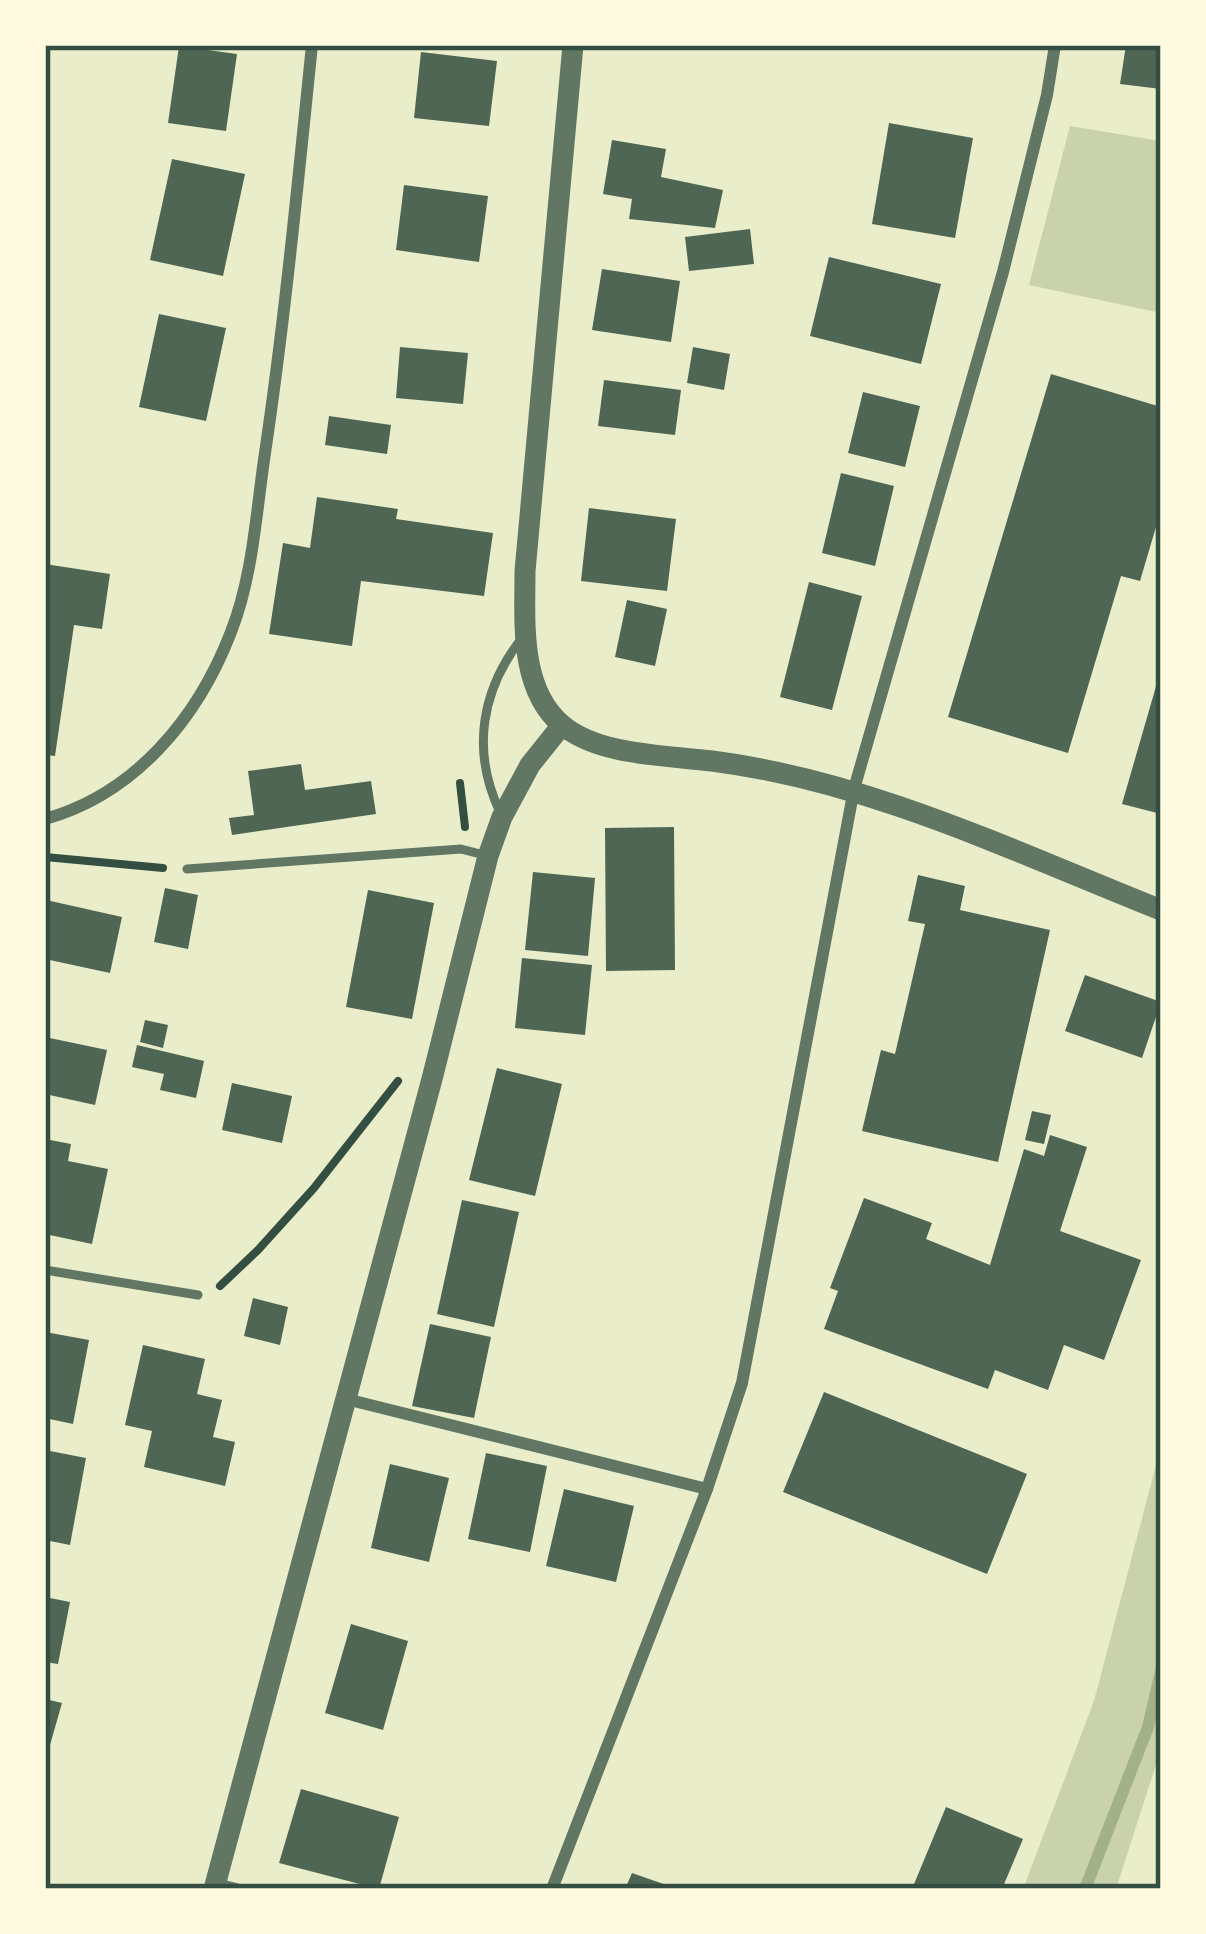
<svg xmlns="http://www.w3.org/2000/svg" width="1206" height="1934" font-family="Manrope,sans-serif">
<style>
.green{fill:#cad2ad}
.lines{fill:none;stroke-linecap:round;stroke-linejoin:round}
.stream{stroke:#a3b18a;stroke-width:12}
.building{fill:#4f6655}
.path{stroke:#344e41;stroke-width:8}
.service{stroke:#617663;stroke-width:9}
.minor{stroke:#617663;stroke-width:12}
.tertiary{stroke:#617663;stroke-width:21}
.neatline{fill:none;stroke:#344e41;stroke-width:4.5}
</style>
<rect width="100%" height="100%" fill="#e9edc9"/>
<!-- green -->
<g class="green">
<polygon points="1070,126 1161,141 1161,313 1029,285"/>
<polygon points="1161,1446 1161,1749 1116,1889 1023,1889 1094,1701"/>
</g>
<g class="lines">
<!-- stream -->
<polyline class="stream" points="1085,1889 1148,1727 1161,1671"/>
</g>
<!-- building -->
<g class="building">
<polygon points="1126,45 1161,45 1161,89 1120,84"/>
<polygon points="179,46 237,54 226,131 168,123"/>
<polygon points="421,52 497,61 489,126 414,118"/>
<polygon points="889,123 973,138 955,238 872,224"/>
<polygon points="612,140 666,149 661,177 723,190 715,228 629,219 632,199 603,194"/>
<polygon points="172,159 245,174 223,276 150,260"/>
<polygon points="404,185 488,196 479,262 396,250"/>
<polygon points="750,229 754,264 689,271 685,237"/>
<polygon points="829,257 941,284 921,364 810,336"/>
<polygon points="602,269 680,281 671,342 592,330"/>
<polygon points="159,314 226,328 206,421 139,407"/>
<polygon points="400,347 468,353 463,404 396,398"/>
<polygon points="693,347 730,354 724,390 687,383"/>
<polygon points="1051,374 1161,407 1161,510 1140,581 1121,576 1068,753 948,717"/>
<polygon points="604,380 681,390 675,435 598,426"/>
<polygon points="863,392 920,406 905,467 848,453"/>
<polygon points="329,416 391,425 387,454 325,445"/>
<polygon points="841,473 894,486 875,566 822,553"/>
<polygon points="317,497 398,509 396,519 493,533 484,596 361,581 352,646 269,634 283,543 310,548"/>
<polygon points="589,508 676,519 667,591 581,581"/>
<polygon points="45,564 110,574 102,629 74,625 55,756 45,755"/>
<polygon points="809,582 862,596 832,710 780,697"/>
<polygon points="627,600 667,609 655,666 615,657"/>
<polygon points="1161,669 1161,814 1122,804"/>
<polygon points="301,764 305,790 371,781 376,814 232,835 229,818 254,815 248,771"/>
<polygon points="674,827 675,970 606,971 605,828"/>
<polygon points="533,872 595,878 588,956 525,950"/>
<polygon points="918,875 965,886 960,910 1050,930 998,1162 862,1131 881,1050 895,1054 925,924 908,921"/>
<polygon points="165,888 198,895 188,949 154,942"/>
<polygon points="368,890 434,903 412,1019 346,1007"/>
<polygon points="46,900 122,917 110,973 45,959"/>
<polygon points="522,958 592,965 585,1035 515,1028"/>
<polygon points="1085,975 1161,1002 1142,1058 1065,1031"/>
<polygon points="145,1020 168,1025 163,1048 140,1042"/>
<polygon points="45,1037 107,1050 95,1105 45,1094"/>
<polygon points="137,1045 204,1061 196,1098 160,1090 164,1074 132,1067"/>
<polygon points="497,1068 562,1084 535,1196 469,1180"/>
<polygon points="232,1083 292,1096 282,1143 222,1130"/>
<polygon points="1032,1111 1051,1115 1044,1144 1025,1140"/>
<polygon points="1050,1135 1087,1147 1060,1231 1141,1260 1104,1360 1064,1345 1048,1390 995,1370 988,1389 824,1329 838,1291 830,1288 864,1198 932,1223 926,1239 990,1265 1024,1149 1044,1156"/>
<polygon points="45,1139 71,1144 68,1161 108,1169 92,1244 45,1234"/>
<polygon points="462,1200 519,1212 494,1327 437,1314"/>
<polygon points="253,1298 288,1307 280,1345 244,1336"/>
<polygon points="430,1324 491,1337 474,1418 412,1406"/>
<polygon points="45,1332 89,1340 73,1424 45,1418"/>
<polygon points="143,1345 205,1359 197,1394 222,1400 213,1437 235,1442 225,1486 144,1467 152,1431 125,1425"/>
<polygon points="824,1392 1027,1474 987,1574 783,1492"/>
<polygon points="45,1450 86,1458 70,1545 45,1540"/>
<polygon points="486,1453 547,1466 530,1552 468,1539"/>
<polygon points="390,1464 449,1478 429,1562 371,1548"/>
<polygon points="564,1489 634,1506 616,1582 546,1566"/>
<polygon points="45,1597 70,1602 58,1664 45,1662"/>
<polygon points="351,1624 408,1641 383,1730 325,1713"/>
<polygon points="45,1699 62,1703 46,1759 45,1759"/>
<polygon points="301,1789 399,1817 379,1889 279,1863"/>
<polygon points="946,1807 1023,1839 1002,1889 912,1889"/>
<polygon points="632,1873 675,1888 674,1889 625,1889"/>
</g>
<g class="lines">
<!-- path -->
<g class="path">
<polyline points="460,783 465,827"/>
<polyline points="45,857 163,868"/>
<polyline points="220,1286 258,1250 314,1188 398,1081"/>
</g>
<!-- service -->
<g class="service">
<path d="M500,812c-29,-61 -19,-122 22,-174"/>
<polyline points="187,869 461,849 488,856"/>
<polyline points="45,1270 198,1295"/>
</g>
<!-- minor -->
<g class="minor">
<path d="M45,819c90,-25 153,-101 186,-187 22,-56 25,-119 34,-179 20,-135 33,-272 47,-408"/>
<polyline points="346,1399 707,1489"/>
<polyline points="216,1884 236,1889"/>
<polyline points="552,1889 707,1489 742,1383 854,789 1003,272 1047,95 1055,45"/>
</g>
<!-- tertiary -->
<g class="tertiary">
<path d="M573,45l-48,526c0,50 -6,118 37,154 38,31 103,30 150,36 157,20 303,91 449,149"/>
<polyline points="214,1889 432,1079 488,856 502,817 530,765 562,725"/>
</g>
</g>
<!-- border -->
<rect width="1206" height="1934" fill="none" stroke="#fefae0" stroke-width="96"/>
<rect x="48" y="48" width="1110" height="1838" class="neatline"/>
</svg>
